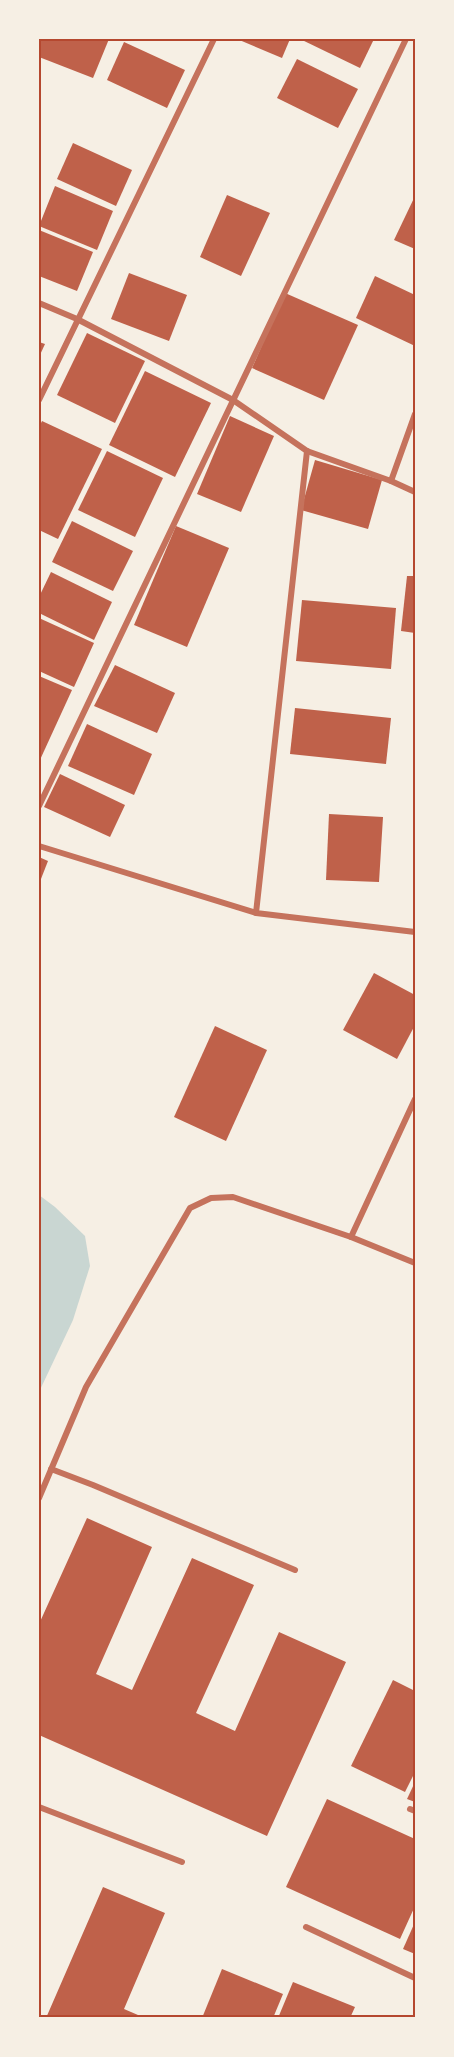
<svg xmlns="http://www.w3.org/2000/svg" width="454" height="2057" font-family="'Space Grotesk',sans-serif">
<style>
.water{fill:#c9d6d2}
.building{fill:#bf614a}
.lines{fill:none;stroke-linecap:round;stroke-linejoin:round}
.minor{stroke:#c5725c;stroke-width:6}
.neatline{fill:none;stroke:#b5482f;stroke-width:2}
</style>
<rect width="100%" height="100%" fill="#f6efe4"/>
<!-- water -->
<polygon class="water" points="39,1195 55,1207 85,1236 90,1266 73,1320 39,1392"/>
<!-- building -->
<g class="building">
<polygon points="39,39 109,39 93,78 39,57"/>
<polygon points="237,39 290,39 282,58"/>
<polygon points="300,39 374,39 360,68"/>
<polygon points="124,42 185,70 167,108 107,80"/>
<polygon points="297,59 358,89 338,128 277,98"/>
<polygon points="73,143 132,170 116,206 57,179"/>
<polygon points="55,186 113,211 97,250 39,226"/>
<polygon points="227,195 270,213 241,276 200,257"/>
<polygon points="415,196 415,249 394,240"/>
<polygon points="39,230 93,252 77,291 39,276"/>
<polygon points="129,273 187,295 169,341 111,319"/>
<polygon points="375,276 415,295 415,346 356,318"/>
<polygon points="285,293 358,325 324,400 252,368"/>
<polygon points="87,333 145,361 115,423 57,395"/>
<polygon points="39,342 45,344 39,357"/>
<polygon points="145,371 211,403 175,477 109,445"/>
<polygon points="230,416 274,436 241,512 197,494"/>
<polygon points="42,421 102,449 58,539 39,530 39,427"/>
<polygon points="107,451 163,478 135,537 78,510"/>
<polygon points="315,460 382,480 368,529 301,510"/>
<polygon points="72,521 133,551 113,591 52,562"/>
<polygon points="176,526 229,548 187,647 134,625"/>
<polygon points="51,572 112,602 94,640 39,613 39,597"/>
<polygon points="407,576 415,576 415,633 401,631"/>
<polygon points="302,600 396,608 391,669 296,661"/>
<polygon points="39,618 94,643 74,687 39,671"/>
<polygon points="115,665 175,693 157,733 94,706"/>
<polygon points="39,676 72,690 39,762"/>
<polygon points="295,708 391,718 386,764 290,754"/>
<polygon points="87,724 152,754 134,795 68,766"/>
<polygon points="60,774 125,805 110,837 44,807"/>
<polygon points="329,814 383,817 379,882 326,880"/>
<polygon points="39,857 48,861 39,884"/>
<polygon points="374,973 415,995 415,1025 397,1059 343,1030"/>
<polygon points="215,1026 267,1050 226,1141 174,1117"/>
<polygon points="87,1518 152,1547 96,1674 132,1690 192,1558 254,1585 196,1713 235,1731 279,1632 346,1662 267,1836 39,1735 39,1624"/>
<polygon points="393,1680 415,1691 415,1772 405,1792 351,1766"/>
<polygon points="415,1782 415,1802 407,1799"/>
<polygon points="327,1799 415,1839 415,1906 400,1939 286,1887"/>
<polygon points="103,1887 165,1913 124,2009 145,2018 46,2018"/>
<polygon points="415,1922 415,1954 403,1949"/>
<polygon points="222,1969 283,1994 273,2018 202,2018"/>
<polygon points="293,1982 355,2007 350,2018 278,2018"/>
</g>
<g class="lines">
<!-- minor -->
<g class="minor">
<polyline points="39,303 77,319 233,400 307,451 391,481 415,492"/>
<polyline points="39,400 214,39"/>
<polyline points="307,451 256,913 415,932"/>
<polyline points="391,481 415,414"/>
<polyline points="39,806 406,39"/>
<polyline points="39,846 256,913"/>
<polyline points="415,1099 351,1237 415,1263"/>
<polyline points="51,1469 93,1485 295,1570"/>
<polyline points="39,1498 86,1387 190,1208 211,1198 233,1197 351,1237"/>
<polyline points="39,1807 182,1862"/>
<polyline points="410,1809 415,1811"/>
<polyline points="306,1927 415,1978"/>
</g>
</g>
<!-- border -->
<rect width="454" height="2057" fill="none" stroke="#f6efe4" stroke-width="81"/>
<rect x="40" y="40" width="374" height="1976" class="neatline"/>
</svg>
